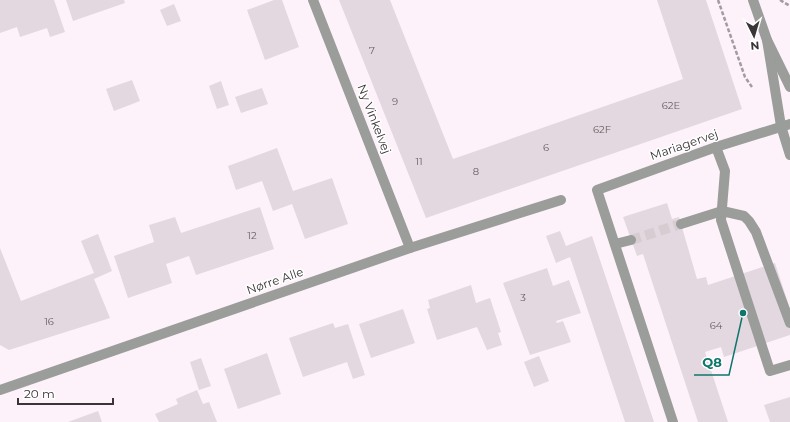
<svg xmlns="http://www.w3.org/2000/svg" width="790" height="422" font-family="Montserrat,sans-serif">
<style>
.building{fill:#e3d8df}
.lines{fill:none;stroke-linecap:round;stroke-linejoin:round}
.minor-tunnel{stroke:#d6ccd2;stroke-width:10;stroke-dasharray:10 5;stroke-linecap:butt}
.path{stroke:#a29b9f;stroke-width:2.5;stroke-dasharray:4 2;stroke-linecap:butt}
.minor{stroke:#9a9d99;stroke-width:10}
.labels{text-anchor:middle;stroke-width:3;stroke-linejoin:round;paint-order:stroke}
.number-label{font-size:10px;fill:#645e61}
.street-label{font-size:12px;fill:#393537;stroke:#fff}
.leader{fill:none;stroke:#0f766e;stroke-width:1.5}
.callout-dot{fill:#0f766e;stroke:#fff;stroke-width:1.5}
.callout-label{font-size:13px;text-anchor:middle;font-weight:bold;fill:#0f766e;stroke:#fff;stroke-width:3;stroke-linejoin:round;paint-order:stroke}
</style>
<rect width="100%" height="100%" fill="#fdf2f9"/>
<!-- building -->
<g class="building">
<polygon points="0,0 54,0 65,32 50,37 47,28 20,37 17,27 0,33"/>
<polygon points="66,0 124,0 125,3 73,21"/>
<polygon points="274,0 282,0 299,47 265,60 247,10"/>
<polygon points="339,0 390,0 453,159 683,79 657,0 706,0 742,109 426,218"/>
<polygon points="174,4 181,21 167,26 160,10"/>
<polygon points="132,80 140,101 114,111 106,89"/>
<polygon points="221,81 229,105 217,109 209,86"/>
<polygon points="262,88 268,104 241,113 235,97"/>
<polygon points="277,148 293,191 332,178 348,224 305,239 292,204 273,211 262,181 236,190 228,166"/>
<polygon points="667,203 672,219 679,217 697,279 706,277 708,285 775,263 790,309 790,335 724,357 721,347 705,352 728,422 698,422 643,254 637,256 623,217"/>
<polygon points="260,207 274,249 196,275 189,256 166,264 172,283 128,298 114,256 154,242 149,225 175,217 181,233"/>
<polygon points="560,231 566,246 592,236 654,422 625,422 570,257 556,263 546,236"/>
<polygon points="98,234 112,271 94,279 110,318 9,350 0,345 0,248 21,301 94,273 81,241"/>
<polygon points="547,268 553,286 569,280 581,313 556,321 557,323 563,321 571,342 530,355 503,283"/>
<polygon points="471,285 476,303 490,298 501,332 498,333 502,345 487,350 477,327 437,340 427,309 430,308 428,300"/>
<polygon points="403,309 415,343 371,358 359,324"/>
<polygon points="333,323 335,328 348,324 365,375 353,379 347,362 303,377 289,338"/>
<polygon points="267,353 281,394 238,409 224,369"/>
<polygon points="539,356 549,381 534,387 524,362"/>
<polygon points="201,358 211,386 199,390 190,362"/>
<polygon points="197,390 203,404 209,402 217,422 159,422 155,414 178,404 176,399"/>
<polygon points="790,397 790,422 770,422 764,405"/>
<polygon points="98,411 102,422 68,422"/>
</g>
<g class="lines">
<!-- minor-tunnel -->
<polyline class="minor-tunnel" points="631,240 681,224"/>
<!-- path -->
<g class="path">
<polyline points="718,0 745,77 752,87"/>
<polyline points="780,0 790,6"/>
</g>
<!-- minor -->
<g class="minor">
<polyline points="313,0 410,248"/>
<polyline points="753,0 767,40 790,87"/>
<polyline points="767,40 781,126 790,155"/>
<polyline points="716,147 725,171 721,220 770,371 790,365"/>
<polyline points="681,224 722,211 744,216 749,221 756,232 790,323"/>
<polyline points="615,244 631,240"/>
<polyline points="0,390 410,248 561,200"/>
<polyline points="673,422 597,190 716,147 790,124"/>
</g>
</g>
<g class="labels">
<!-- number labels -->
<g class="number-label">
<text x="372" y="54">7</text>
<text x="395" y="105">9</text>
<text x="671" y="109">62E</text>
<text x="602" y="133">62F</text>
<text x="546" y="151">6</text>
<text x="419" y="165">11</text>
<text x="476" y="175">8</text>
<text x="252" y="239">12</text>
<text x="523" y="301">3</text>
<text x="49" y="325">16</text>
<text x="716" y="329">64</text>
</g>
<!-- street labels -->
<g class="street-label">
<text transform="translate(374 119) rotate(69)" y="4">Ny Vinkelvej</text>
<text transform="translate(684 145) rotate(-19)" y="4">Mariagervej</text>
<text transform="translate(275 281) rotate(-19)" y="4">Nørre Alle</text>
</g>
</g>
<!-- callouts -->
<path class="leader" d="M743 313L729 375H694"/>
<circle class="callout-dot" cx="743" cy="313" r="4"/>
<g class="callout-label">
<text x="712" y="367">Q8</text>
</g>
<!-- north arrow -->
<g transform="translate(754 36) rotate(175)" stroke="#ffffff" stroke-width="3" paint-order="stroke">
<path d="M0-3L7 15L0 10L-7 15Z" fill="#393537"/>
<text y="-6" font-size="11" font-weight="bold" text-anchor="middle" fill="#393537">N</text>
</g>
<!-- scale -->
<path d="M18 398v6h95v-6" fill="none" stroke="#393537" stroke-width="2"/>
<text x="24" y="398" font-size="12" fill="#393537" stroke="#ffffff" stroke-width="3" paint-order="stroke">20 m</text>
</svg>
